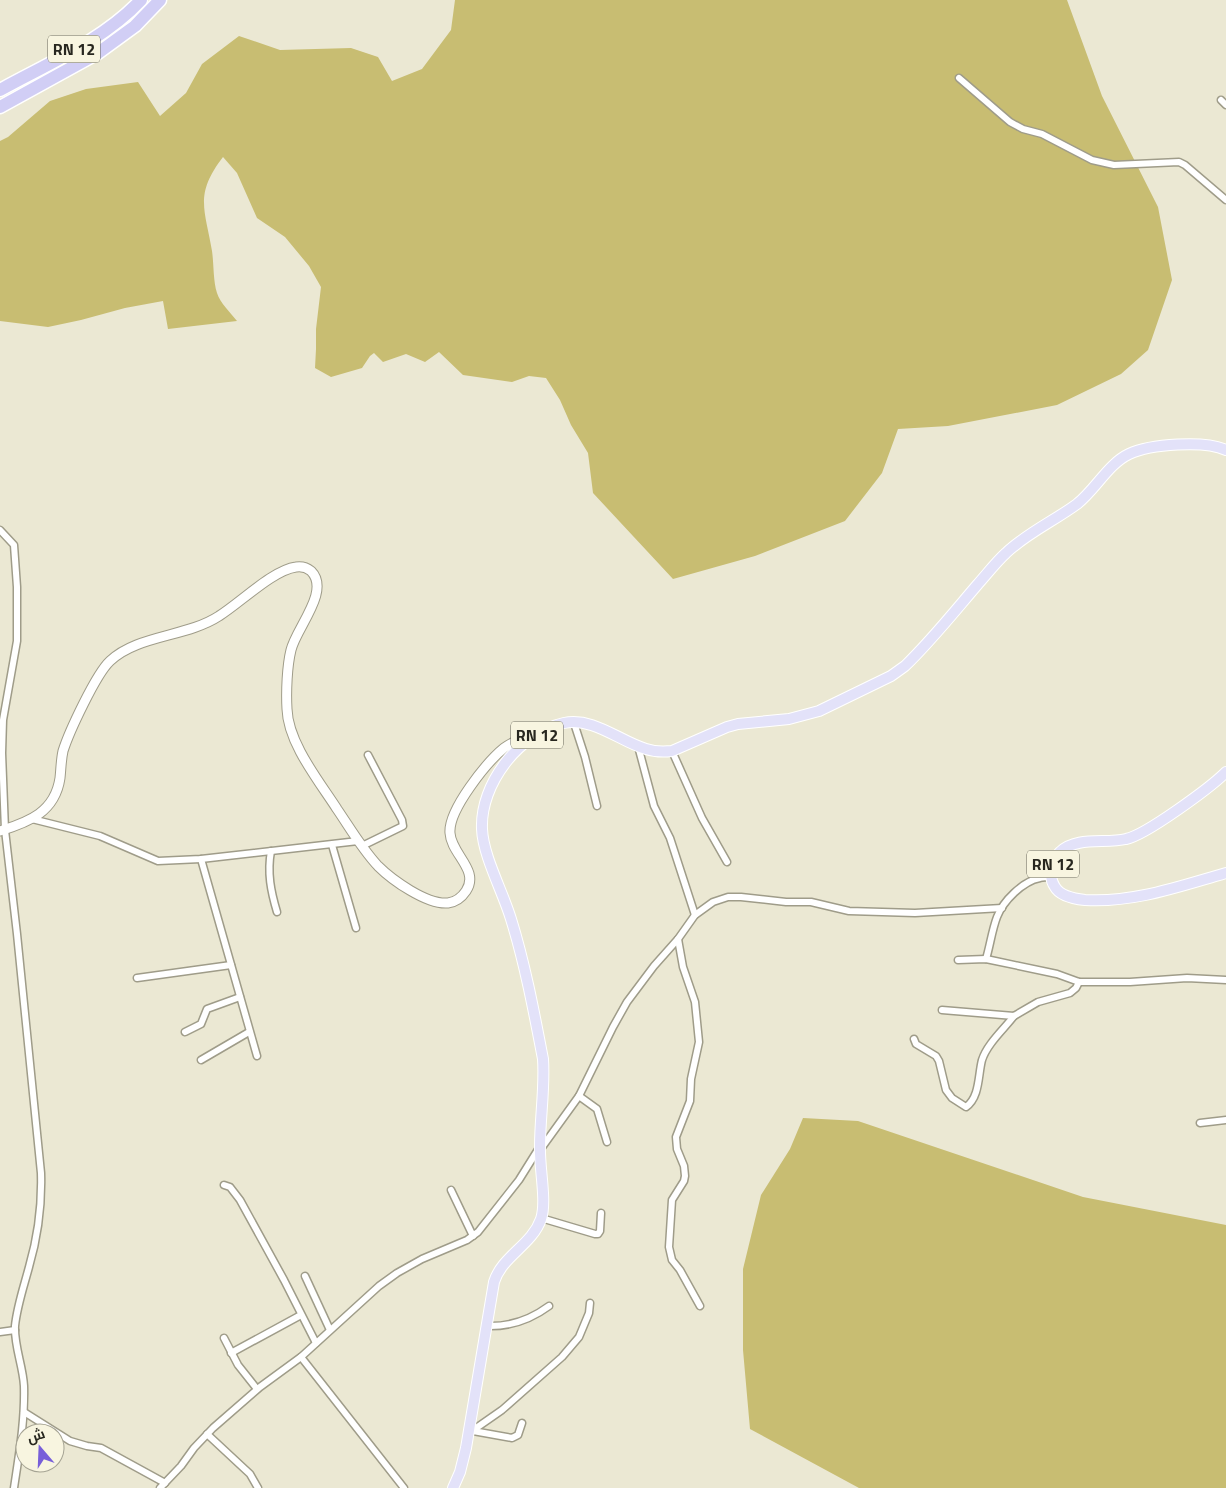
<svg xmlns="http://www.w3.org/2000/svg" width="1226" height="1488" font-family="'Titillium Web',Cairo,sans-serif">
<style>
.green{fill:#c8bd72}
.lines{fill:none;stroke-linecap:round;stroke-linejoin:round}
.street-casing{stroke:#9f9c89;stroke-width:9}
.secondary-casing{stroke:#9f9c89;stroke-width:11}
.primary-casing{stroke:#fff;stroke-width:12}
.highway-casing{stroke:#fff;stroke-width:15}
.street{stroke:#fff;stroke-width:6}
.secondary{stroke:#fff;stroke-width:9}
.primary{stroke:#e3e2f9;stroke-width:10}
.highway{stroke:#d1cef5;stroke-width:12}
.labels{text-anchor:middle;stroke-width:4;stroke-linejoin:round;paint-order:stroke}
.shield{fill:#f8f5e0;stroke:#666559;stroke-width:1}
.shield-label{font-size:16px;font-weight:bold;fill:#28271f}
</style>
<rect width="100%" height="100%" fill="#ebe8d3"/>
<!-- green -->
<g class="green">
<path d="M455,0h612l35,96 56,111 14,73 -24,70 -27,24 -64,31 -109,21 -50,3 -16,44 -37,48 -90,35 -82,23 -80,-86 -5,-40 -17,-28 -11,-25 -14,-22 -17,-2 -17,6 -49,-7 -24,-23 -14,10 -19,-8 -23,8 -9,-9 -4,3 -8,12 -31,9 -16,-9 1,-19v-20l5,-42 -12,-21 -24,-29 -28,-19 -20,-45 -14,-16c-29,38 -18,52 -11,94 2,14 1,29 5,42 3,10 14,20 20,28l-69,8 -5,-28 -38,7 -44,12 -33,7 -48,-6v-180l8,-4 42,-36 36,-12 52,-7 22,34 26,-23 16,-29 37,-28 41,14 71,-2 27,9 14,24 30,-12 29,-39z"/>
<polygon points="803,1118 858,1121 1083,1197 1226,1225 1226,1488 859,1488 750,1429 743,1350 743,1269 761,1195 790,1149"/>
</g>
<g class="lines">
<defs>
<g id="street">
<polyline points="959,78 1010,122 1023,129 1042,134 1092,160 1114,165 1179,162 1185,165 1226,200"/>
<polyline points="1221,100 1226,105"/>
<path d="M0,530l14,15 3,42v54l-14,79 -1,33 3,77 12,104 24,239c1,32 -3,63 -12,94 -5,19 -12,39 -14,59 -1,20 8,40 9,60 1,35 -5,68 -10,102"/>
<polyline points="574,723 585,757 597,806"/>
<polyline points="638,746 654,806 670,838 695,915"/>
<polyline points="672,751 702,818 727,862"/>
<polyline points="32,819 100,836 158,861 201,859 358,841"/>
<polyline points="332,845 356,928"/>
<polyline points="362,846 403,826 402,820 368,755"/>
<path d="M271,851c-4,22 0,41 6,61"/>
<polyline points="201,859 257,1056"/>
<polyline points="678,939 683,967 695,1002 699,1042 691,1079 690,1101 676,1137 677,1149 684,1166 685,1176 684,1181 672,1200 669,1247 672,1260 680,1270 700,1306"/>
<path d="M986,959c4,-13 6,-29 11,-42 6,-16 26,-36 43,-39 3,-1 8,-1 12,-1"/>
<polyline points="958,960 986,959 1057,974 1079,982 1130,982 1187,978 1226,980"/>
<polyline points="137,978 231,965"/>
<polyline points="942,1010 1014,1016 1038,1002 1070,993 1076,988 1079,982"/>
<polyline points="185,1032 201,1024 207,1009 240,997"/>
<path d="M914,1039l2,5 20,12 3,5 7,29 6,8 14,9c14,-10 12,-32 16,-47 5,-16 22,-31 32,-44"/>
<polyline points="201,1060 249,1032"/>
<polyline points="579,1096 597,1109 607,1142"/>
<polyline points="1200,1123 1226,1120"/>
<polyline points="540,1150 579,1096 613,1027 627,1002 654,966 678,939 695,915 713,902 728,897 741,897 786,902 811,902 849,911 915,913 1002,908"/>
<polyline points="224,1185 230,1187 240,1200 284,1280 316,1343"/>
<polyline points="451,1190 473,1236"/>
<polyline points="541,1218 595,1234 598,1234 600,1231 601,1213"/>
<polyline points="305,1276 330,1330"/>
<path d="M486,1326c23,1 44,-6 63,-20"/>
<polyline points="0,1332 15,1330"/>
<polyline points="224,1338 238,1365 257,1389"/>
<polyline points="231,1353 301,1315"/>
<polyline points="301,1357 404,1488"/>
<polyline points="24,1412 70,1441 87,1446 101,1448 165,1483"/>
<polyline points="473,1431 512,1438 518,1435 522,1423"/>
<polyline points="469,1433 502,1410 562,1357 579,1337 589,1313 590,1303"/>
<polyline points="207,1434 250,1474 258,1488"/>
<polyline points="160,1488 181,1466 194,1448 213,1428 260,1387 301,1357 379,1286 397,1273 422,1259 467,1240 478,1232 519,1180 539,1148"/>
</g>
<path id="secondary" d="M0,831c29,-9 55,-19 60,-53 1,-9 1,-18 3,-27 6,-19 33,-77 47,-90 27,-26 77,-24 109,-45 21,-13 54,-46 77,-49 6,-1 10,0 15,4 20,20 -15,57 -20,79 -4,16 -5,42 -4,59 1,34 32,72 50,100 13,19 25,40 41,57 14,14 49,39 70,37 8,-1 14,-6 18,-12 14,-21 -15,-37 -16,-58 -2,-23 37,-71 54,-85 9,-6 19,-11 30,-13"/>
<g id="primary">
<path d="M1226,772c-15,15 -80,63 -100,67 -21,5 -49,-3 -66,13 -9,8 -12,25 -5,35 5,9 21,12 30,13 49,3 95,-14 141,-27"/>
<path d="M453,1488l7,-16 6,-24 28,-166c8,-26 38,-37 47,-63 6,-18 -2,-52 -1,-73 0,-29 5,-58 3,-87 -9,-47 -18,-95 -32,-140 -8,-27 -28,-63 -29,-90 -2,-45 37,-96 82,-106 30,-6 55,18 82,26 9,3 17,3 26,2l55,-24 11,-3 51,-5 30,-8 72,-35 14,-10c26,-25 49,-54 73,-82 9,-10 18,-22 28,-31 21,-20 48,-32 71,-49 19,-15 31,-40 52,-50 21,-10 76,-14 97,-4"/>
</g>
<g id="highway">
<path d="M0,90c47,-26 104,-50 141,-90"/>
<polyline points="0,107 98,53 135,26 160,0"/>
</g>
</defs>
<!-- street casing -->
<use href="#street" class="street-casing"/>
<!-- secondary casing -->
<use href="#secondary" class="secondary-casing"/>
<!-- primary casing -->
<use href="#primary" class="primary-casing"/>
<!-- highway casing -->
<use href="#highway" class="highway-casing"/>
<!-- street -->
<use href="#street" class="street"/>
<!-- secondary -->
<use href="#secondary" class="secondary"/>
<!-- primary -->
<use href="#primary" class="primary"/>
<!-- highway -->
<use href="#highway" class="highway"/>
</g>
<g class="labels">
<!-- shield labels -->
<g class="shield">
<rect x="48" y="35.5" width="52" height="27" rx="4"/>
<rect x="511" y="721.5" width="52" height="27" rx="4"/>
<rect x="1027" y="850.5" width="52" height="27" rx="4"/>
</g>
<g class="shield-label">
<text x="74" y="55">RN 12</text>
<text x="537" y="741">RN 12</text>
<text x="1053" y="870">RN 12</text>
</g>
</g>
<!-- north arrow -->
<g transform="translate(40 1448) rotate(341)"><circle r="24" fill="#f8f5e0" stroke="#a5a393"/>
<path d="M0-4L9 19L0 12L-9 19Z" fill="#785fd9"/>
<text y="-8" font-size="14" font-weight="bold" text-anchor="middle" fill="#28271f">ش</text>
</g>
</svg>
